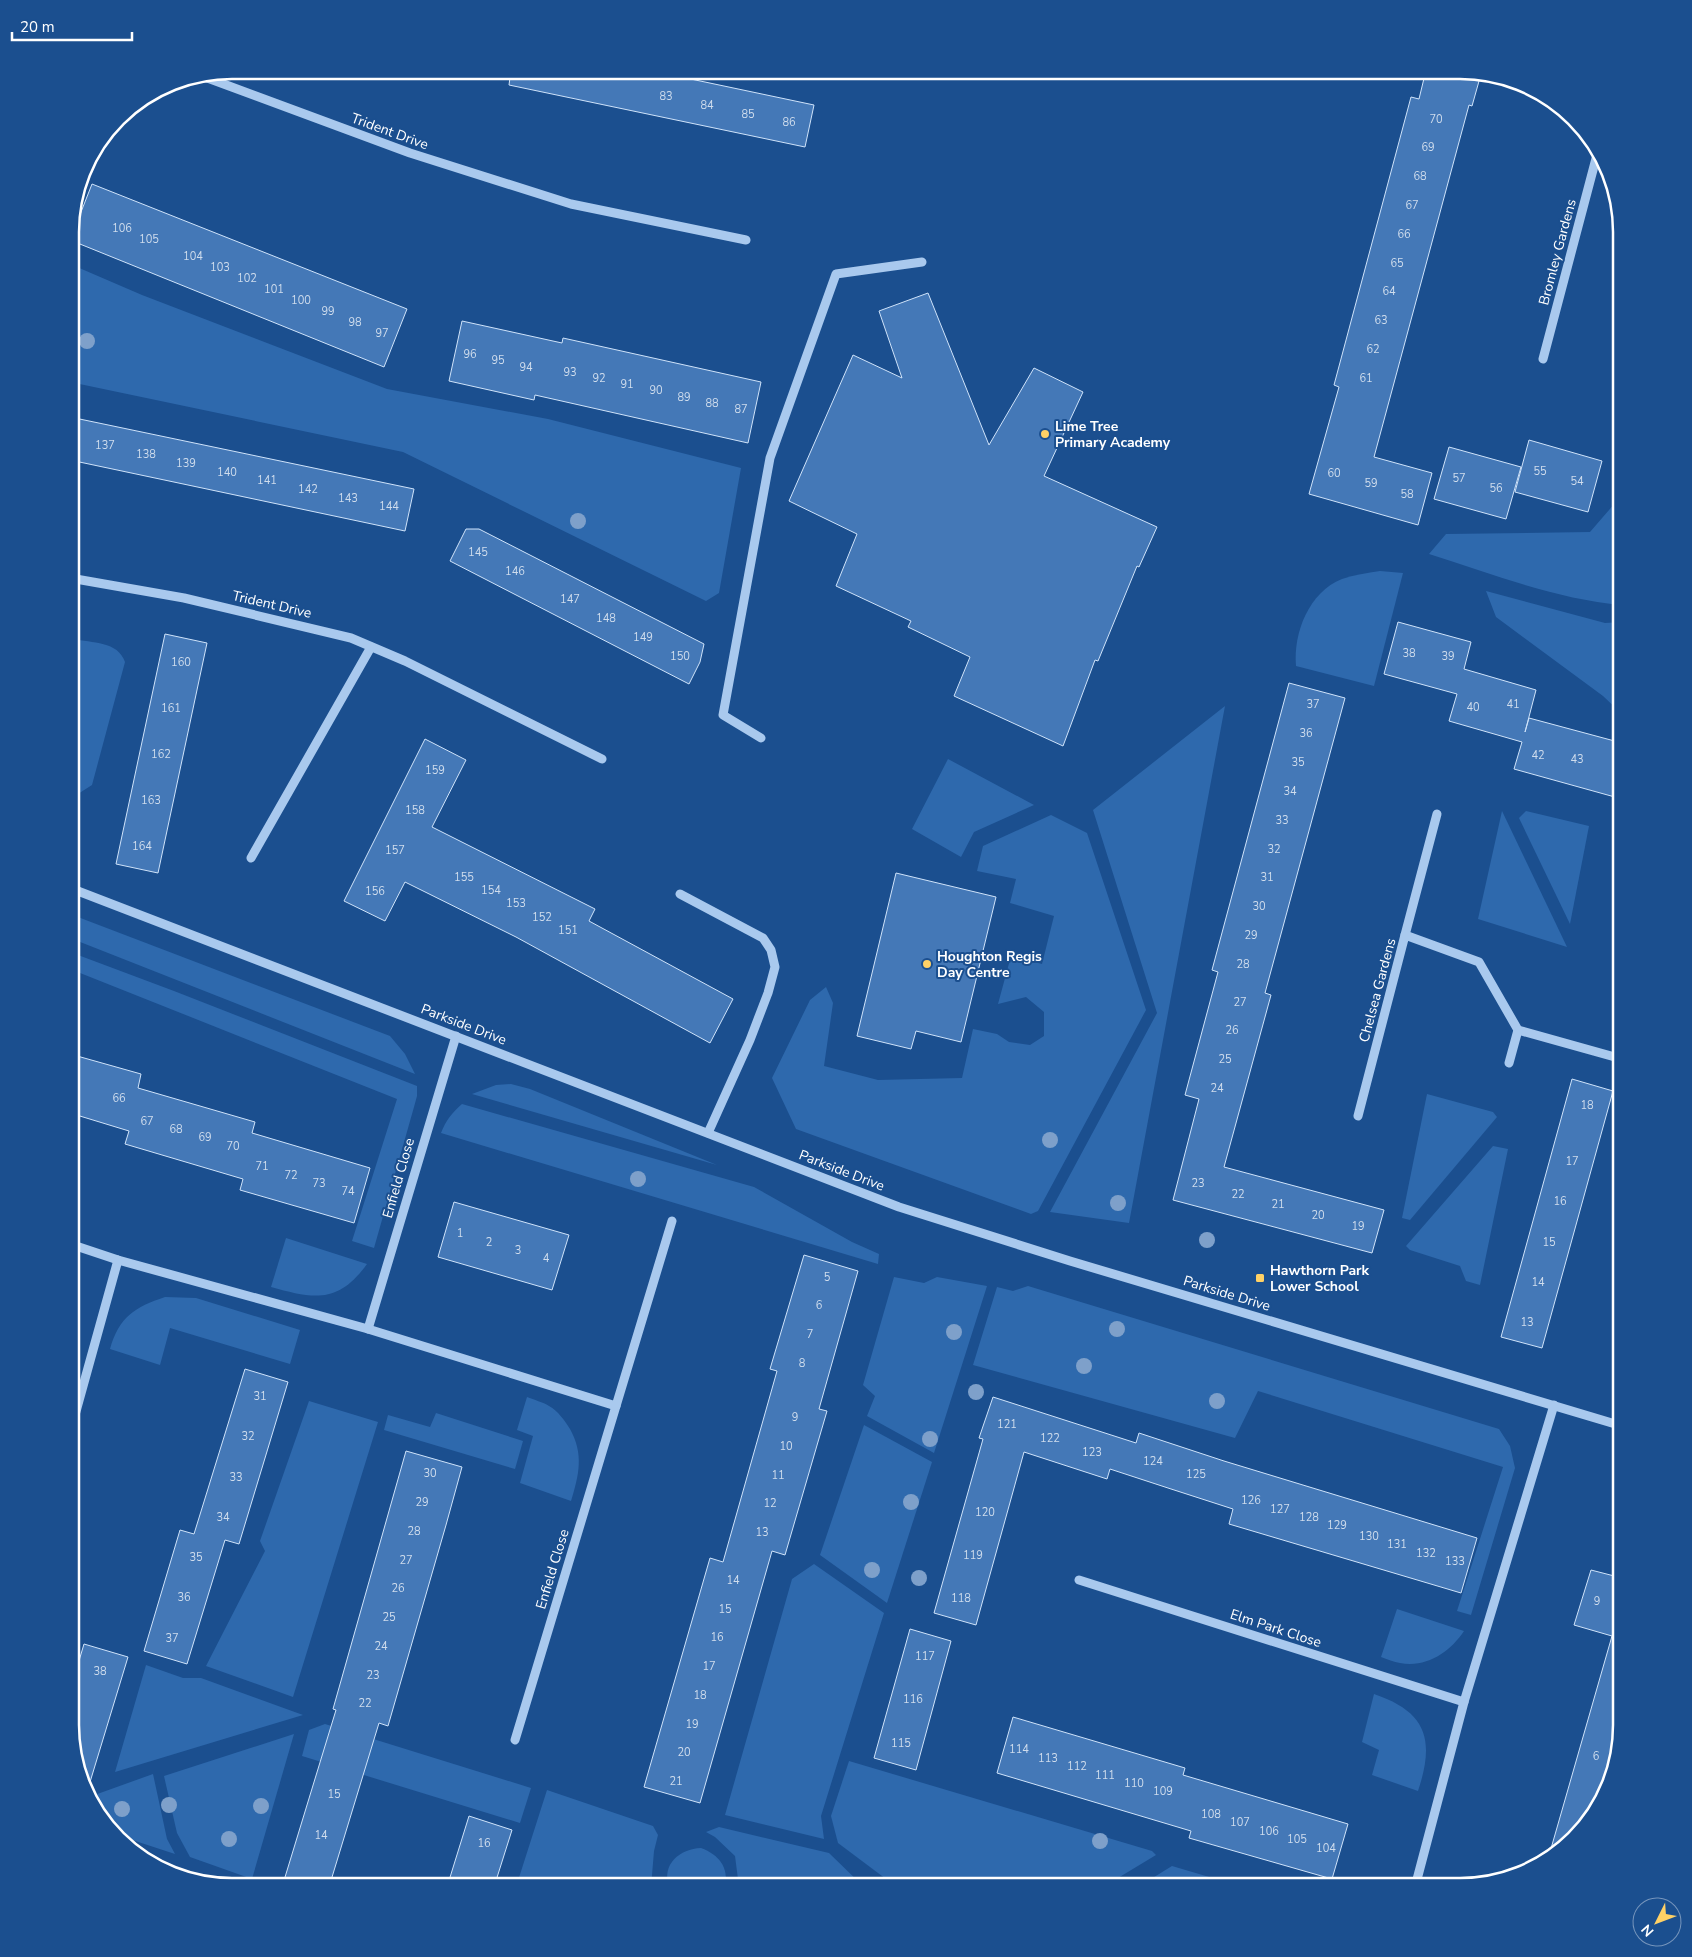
<svg xmlns="http://www.w3.org/2000/svg" width="1692" height="1957" font-family="'Nunito Sans',sans-serif">
<style>
.green{fill:#2e69ad}
.building{fill:#4478b7;stroke:#cfe3fa}
.lines{fill:none;stroke-linecap:round;stroke-linejoin:round}
.minor{stroke:#a9c9ee;stroke-width:9}
.tree{fill:#7ea0ca}
.poi-dot{fill:#ffd166;stroke:#1b4f8f;stroke-width:2}
.labels{text-anchor:middle;stroke-width:4;stroke-linejoin:round;paint-order:stroke}
.number-label{font-size:11px;fill:#d0dded}
.street-label{font-size:14px;fill:#fff;stroke:#1b4f8f}
.poi-label{font-size:14px;font-weight:bold;fill:#fff;stroke:#1b4f8f;text-anchor:start}
.rim{fill:none;stroke:#fff;stroke-width:2.5}
</style>
<rect width="100%" height="100%" fill="#1b4f8f"/>
<!-- green -->
<g class="green">
<polygon points="70,264 142,295 387,389 548,419 741,468 719,593 706,601 403,452 70,382"/>
<path d="M1622,495v110c-66,-6 -130,-31 -193,-51l17,-20 144,-2z"/>
<path d="M1380,571l23,2 -29,113 -78,-20c-3,-33 13,-74 46,-87 12,-4 25,-6 38,-8z"/>
<polygon points="1486,591 1605,623 1622,622 1622,714 1603,696 1496,617"/>
<path d="M73,639c19,4 45,2 52,23l-33,123 -22,14v-159z"/>
<polygon points="1225,706 1129,1223 1050,1212 1157,1013 1093,810"/>
<polygon points="948,759 1034,805 974,832 961,857 912,829"/>
<polygon points="1502,811 1567,947 1478,919"/>
<polygon points="1526,811 1589,826 1570,924 1519,818"/>
<polygon points="1051,815 1087,833 1146,1010 1038,1211 1031,1214 796,1129 772,1078 810,1000 826,987 833,1003 824,1066 878,1080 962,1078 973,1029 997,1034 1009,1042 1030,1045 1044,1036 1044,1012 1026,997 998,1004 1011,956 1042,964 1054,916 1010,903 1016,879 977,871 983,846"/>
<polygon points="70,914 390,1036 405,1054 415,1074 70,938"/>
<polygon points="70,952 174,991 417,1086 417,1096 414,1107 374,1248 352,1241 397,1099 70,969"/>
<polygon points="511,1084 530,1089 717,1165 472,1094 496,1085"/>
<polygon points="1427,1094 1493,1112 1497,1117 1410,1220 1402,1218"/>
<path d="M462,1104l292,83 98,55 27,12 -1,10 -437,-131c5,-13 11,-20 21,-29z"/>
<polygon points="1493,1146 1508,1149 1480,1285 1466,1281 1460,1266 1410,1250 1406,1246"/>
<path d="M286,1238l81,26c-29,40 -53,35 -96,23z"/>
<polygon points="894,1277 924,1283 937,1277 987,1286 934,1453 867,1416 875,1396 863,1385"/>
<path d="M70,1280c13,22 10,34 5,58l-5,-1z"/>
<polygon points="1028,1286 1499,1429 1510,1446 1515,1468 1471,1615 1457,1611 1503,1467 1258,1391 1235,1438 973,1365 997,1287 1013,1291"/>
<path d="M165,1297l31,1 104,32 -10,34 -120,-36 -10,37 -50,-16c9,-32 25,-42 55,-52z"/>
<path d="M527,1397c7,3 16,5 22,9 9,5 16,15 21,23 14,25 9,46 1,72l-51,-18 13,-47 -16,-6z"/>
<polygon points="309,1401 378,1422 293,1697 206,1666 265,1551 260,1541"/>
<polygon points="436,1413 523,1441 515,1469 384,1430 388,1415 430,1427"/>
<polygon points="864,1425 932,1462 887,1603 820,1555"/>
<polygon points="814,1564 884,1613 821,1816 824,1839 725,1815 792,1579"/>
<path d="M1397,1609l67,22c-14,21 -37,37 -64,32 -6,-1 -13,-4 -19,-6z"/>
<polygon points="146,1665 183,1678 201,1678 303,1715 115,1772"/>
<path d="M1374,1694c53,18 61,46 44,97l-46,-16 7,-25 -17,-8z"/>
<polygon points="325,1724 531,1788 520,1823 302,1756 309,1730"/>
<polygon points="294,1734 252,1879 190,1857 177,1833 164,1776"/>
<polygon points="849,1761 1152,1851 1156,1855 1103,1887 908,1887 890,1882 838,1843 831,1816"/>
<polygon points="153,1774 167,1839 175,1854 117,1835 103,1823 89,1797"/>
<polygon points="547,1790 653,1826 658,1835 654,1851 651,1887 516,1887"/>
<polygon points="719,1827 829,1853 864,1887 739,1887 735,1856 715,1837 706,1832"/>
<path d="M701,1848c18,7 28,19 24,39h-56c-8,-23 11,-38 32,-39z"/>
<polygon points="1172,1866 1243,1887 1138,1887"/>
</g>
<!-- building -->
<g class="building">
<polygon points="511,70 648,70 814,105 805,147 509,85"/>
<polygon points="1426,70 1470,70 1481,74 1472,106 1469,105 1374,457 1432,473 1418,525 1309,494 1339,387 1334,385 1411,97 1419,99"/>
<polygon points="92,184 407,309 384,367 70,240"/>
<polygon points="928,293 989,445 1034,368 1083,392 1044,476 1157,527 1139,567 1137,566 1098,661 1095,660 1063,746 954,696 970,657 908,627 911,621 836,586 857,534 789,501 853,355 902,378 879,311"/>
<polygon points="462,321 562,343 563,338 761,382 748,443 535,395 534,400 449,381"/>
<polygon points="70,417 414,489 405,531 70,460"/>
<polygon points="1529,440 1602,461 1588,512 1515,492"/>
<polygon points="1449,447 1521,467 1506,519 1434,499"/>
<polygon points="466,529 479,529 704,644 700,662 689,684 450,561"/>
<polygon points="1398,622 1471,642 1464,669 1536,690 1525,732 1529,718 1622,743 1622,799 1514,769 1522,742 1449,721 1457,694 1384,674"/>
<polygon points="165,634 207,643 158,873 116,864"/>
<polygon points="1289,683 1345,698 1265,993 1271,995 1224,1167 1384,1210 1372,1253 1173,1200 1199,1099 1185,1095 1218,972 1212,970"/>
<polygon points="425,739 466,760 432,827 595,909 589,921 733,999 710,1043 516,937 405,882 385,921 344,901"/>
<polygon points="896,873 996,897 961,1042 916,1031 911,1049 857,1036"/>
<polygon points="70,1054 141,1074 138,1088 255,1122 252,1133 370,1168 354,1223 240,1190 243,1179 125,1144 129,1131 70,1113"/>
<polygon points="1572,1079 1613,1091 1542,1348 1501,1337"/>
<polygon points="454,1202 569,1235 552,1290 438,1257"/>
<polygon points="804,1255 858,1271 819,1409 827,1411 785,1555 772,1551 700,1803 644,1787 710,1558 723,1562 777,1371 770,1369"/>
<polygon points="245,1369 288,1382 239,1544 225,1540 187,1664 144,1651 180,1530 194,1534"/>
<polygon points="993,1397 1136,1443 1139,1433 1224,1461 1477,1538 1461,1593 1229,1524 1233,1509 1168,1488 1110,1469 1107,1479 1024,1452 976,1625 934,1613 983,1439 979,1438"/>
<polygon points="406,1451 462,1467 446,1525 388,1726 379,1723 329,1887 282,1887 336,1710 333,1709"/>
<polygon points="1591,1570 1622,1578 1622,1725 1605,1797 1558,1854 1548,1859 1612,1636 1574,1625"/>
<polygon points="910,1629 951,1641 916,1770 874,1758"/>
<polygon points="84,1644 128,1657 87,1792 79,1777 70,1725 70,1691"/>
<polygon points="1013,1717 1185,1768 1183,1775 1348,1824 1332,1879 1189,1838 1191,1831 997,1773"/>
<polygon points="469,1816 512,1830 494,1887 447,1887"/>
</g>
<g class="lines">
<!-- minor -->
<g class="minor">
<polyline points="202,76 410,153 571,204 746,240"/>
<polyline points="1543,359 1598,151"/>
<polyline points="70,578 184,598 351,638 405,661 602,759"/>
<polyline points="761,738 723,715 770,458 836,274 922,262"/>
<polyline points="251,858 371,647"/>
<polyline points="70,888 899,1207 1070,1261 1622,1426"/>
<polyline points="680,894 763,938 771,950 775,967 768,993 750,1040 708,1133"/>
<polyline points="1405,935 1437,814"/>
<polyline points="1518,1030 1622,1059"/>
<polyline points="1358,1116 1405,935 1479,962 1518,1030 1509,1063"/>
<polyline points="70,1244 118,1260 368,1329 616,1406 515,1740"/>
<polyline points="368,1329 456,1036"/>
<polyline points="616,1406 672,1221"/>
<polyline points="70,1433 118,1260"/>
<polyline points="1079,1580 1464,1702"/>
<polyline points="1415,1887 1464,1702 1554,1405"/>
</g>
</g>
<!-- trees -->
<g class="tree">
<circle cx="87" cy="341" r="8"/>
<circle cx="578" cy="521" r="8"/>
<circle cx="1050" cy="1140" r="8"/>
<circle cx="638" cy="1179" r="8"/>
<circle cx="1118" cy="1203" r="8"/>
<circle cx="1207" cy="1240" r="8"/>
<circle cx="1117" cy="1329" r="8"/>
<circle cx="954" cy="1332" r="8"/>
<circle cx="1084" cy="1366" r="8"/>
<circle cx="976" cy="1392" r="8"/>
<circle cx="1217" cy="1401" r="8"/>
<circle cx="930" cy="1439" r="8"/>
<circle cx="911" cy="1502" r="8"/>
<circle cx="872" cy="1570" r="8"/>
<circle cx="919" cy="1578" r="8"/>
<circle cx="169" cy="1805" r="8"/>
<circle cx="261" cy="1806" r="8"/>
<circle cx="122" cy="1809" r="8"/>
<circle cx="229" cy="1839" r="8"/>
<circle cx="1100" cy="1841" r="8"/>
</g>
<!-- markers -->
<g class="poi-dot">
<circle cx="1045" cy="434" r="5"/>
<circle cx="927" cy="964" r="5"/>
<rect x="1255" y="1273" width="10" height="10" rx="2.5"/>
</g>
<g class="labels">
<!-- number labels -->
<g class="number-label">
<text x="666" y="100">83</text>
<text x="707" y="109">84</text>
<text x="748" y="118">85</text>
<text x="1436" y="123">70</text>
<text x="789" y="126">86</text>
<text x="1428" y="151">69</text>
<text x="1420" y="180">68</text>
<text x="1412" y="209">67</text>
<text x="122" y="232">106</text>
<text x="1404" y="238">66</text>
<text x="149" y="243">105</text>
<text x="193" y="260">104</text>
<text x="1397" y="267">65</text>
<text x="220" y="271">103</text>
<text x="247" y="282">102</text>
<text x="274" y="293">101</text>
<text x="1389" y="295">64</text>
<text x="301" y="304">100</text>
<text x="328" y="315">99</text>
<text x="1381" y="324">63</text>
<text x="355" y="326">98</text>
<text x="382" y="337">97</text>
<text x="1373" y="353">62</text>
<text x="470" y="358">96</text>
<text x="498" y="364">95</text>
<text x="526" y="371">94</text>
<text x="570" y="376">93</text>
<text x="599" y="382">92</text>
<text x="1366" y="382">61</text>
<text x="627" y="388">91</text>
<text x="656" y="394">90</text>
<text x="684" y="401">89</text>
<text x="712" y="407">88</text>
<text x="741" y="413">87</text>
<text x="105" y="449">137</text>
<text x="146" y="458">138</text>
<text x="186" y="467">139</text>
<text x="1540" y="475">55</text>
<text x="227" y="476">140</text>
<text x="1334" y="477">60</text>
<text x="1459" y="482">57</text>
<text x="267" y="484">141</text>
<text x="1577" y="485">54</text>
<text x="1371" y="487">59</text>
<text x="1496" y="492">56</text>
<text x="308" y="493">142</text>
<text x="1407" y="498">58</text>
<text x="348" y="502">143</text>
<text x="389" y="510">144</text>
<text x="478" y="556">145</text>
<text x="515" y="575">146</text>
<text x="570" y="603">147</text>
<text x="606" y="622">148</text>
<text x="643" y="641">149</text>
<text x="1409" y="657">38</text>
<text x="680" y="660">150</text>
<text x="1448" y="660">39</text>
<text x="181" y="666">160</text>
<text x="1313" y="708">37</text>
<text x="1513" y="708">41</text>
<text x="1473" y="711">40</text>
<text x="171" y="712">161</text>
<text x="1306" y="737">36</text>
<text x="161" y="758">162</text>
<text x="1538" y="759">42</text>
<text x="1577" y="763">43</text>
<text x="1298" y="766">35</text>
<text x="435" y="774">159</text>
<text x="1290" y="795">34</text>
<text x="151" y="804">163</text>
<text x="415" y="814">158</text>
<text x="1282" y="824">33</text>
<text x="142" y="850">164</text>
<text x="1274" y="853">32</text>
<text x="395" y="854">157</text>
<text x="464" y="881">155</text>
<text x="1267" y="881">31</text>
<text x="491" y="894">154</text>
<text x="375" y="895">156</text>
<text x="516" y="907">153</text>
<text x="1259" y="910">30</text>
<text x="542" y="921">152</text>
<text x="568" y="934">151</text>
<text x="1251" y="939">29</text>
<text x="1243" y="968">28</text>
<text x="1240" y="1006">27</text>
<text x="1232" y="1034">26</text>
<text x="1225" y="1063">25</text>
<text x="1217" y="1092">24</text>
<text x="119" y="1102">66</text>
<text x="1587" y="1109">18</text>
<text x="147" y="1125">67</text>
<text x="176" y="1133">68</text>
<text x="205" y="1141">69</text>
<text x="233" y="1150">70</text>
<text x="1572" y="1165">17</text>
<text x="262" y="1170">71</text>
<text x="291" y="1179">72</text>
<text x="319" y="1187">73</text>
<text x="1198" y="1187">23</text>
<text x="348" y="1195">74</text>
<text x="1238" y="1198">22</text>
<text x="1560" y="1205">16</text>
<text x="1278" y="1208">21</text>
<text x="1318" y="1219">20</text>
<text x="1358" y="1230">19</text>
<text x="460" y="1237">1</text>
<text x="489" y="1246">2</text>
<text x="1549" y="1246">15</text>
<text x="518" y="1254">3</text>
<text x="546" y="1262">4</text>
<text x="827" y="1281">5</text>
<text x="1538" y="1286">14</text>
<text x="819" y="1309">6</text>
<text x="1527" y="1326">13</text>
<text x="810" y="1338">7</text>
<text x="802" y="1367">8</text>
<text x="260" y="1400">31</text>
<text x="795" y="1421">9</text>
<text x="1007" y="1428">121</text>
<text x="248" y="1440">32</text>
<text x="1050" y="1442">122</text>
<text x="786" y="1450">10</text>
<text x="1092" y="1456">123</text>
<text x="1153" y="1465">124</text>
<text x="430" y="1477">30</text>
<text x="1196" y="1478">125</text>
<text x="778" y="1479">11</text>
<text x="236" y="1481">33</text>
<text x="1251" y="1504">126</text>
<text x="422" y="1506">29</text>
<text x="770" y="1507">12</text>
<text x="1280" y="1513">127</text>
<text x="985" y="1516">120</text>
<text x="223" y="1521">34</text>
<text x="1309" y="1521">128</text>
<text x="1337" y="1529">129</text>
<text x="414" y="1535">28</text>
<text x="762" y="1536">13</text>
<text x="1369" y="1540">130</text>
<text x="1397" y="1548">131</text>
<text x="1426" y="1557">132</text>
<text x="973" y="1559">119</text>
<text x="196" y="1561">35</text>
<text x="406" y="1564">27</text>
<text x="1455" y="1565">133</text>
<text x="733" y="1584">14</text>
<text x="398" y="1592">26</text>
<text x="184" y="1601">36</text>
<text x="961" y="1602">118</text>
<text x="1597" y="1605">9</text>
<text x="725" y="1613">15</text>
<text x="389" y="1621">25</text>
<text x="717" y="1641">16</text>
<text x="172" y="1642">37</text>
<text x="381" y="1650">24</text>
<text x="925" y="1660">117</text>
<text x="709" y="1670">17</text>
<text x="100" y="1675">38</text>
<text x="373" y="1679">23</text>
<text x="700" y="1699">18</text>
<text x="913" y="1703">116</text>
<text x="365" y="1707">22</text>
<text x="692" y="1728">19</text>
<text x="901" y="1747">115</text>
<text x="1019" y="1753">114</text>
<text x="684" y="1756">20</text>
<text x="1596" y="1760">6</text>
<text x="1048" y="1762">113</text>
<text x="1077" y="1770">112</text>
<text x="1105" y="1779">111</text>
<text x="676" y="1785">21</text>
<text x="1134" y="1787">110</text>
<text x="1163" y="1795">109</text>
<text x="334" y="1798">15</text>
<text x="1211" y="1818">108</text>
<text x="1240" y="1826">107</text>
<text x="1269" y="1835">106</text>
<text x="321" y="1839">14</text>
<text x="1297" y="1843">105</text>
<text x="484" y="1847">16</text>
<text x="1326" y="1852">104</text>
</g>
<!-- street labels -->
<g class="street-label">
<text transform="translate(390 131) rotate(20)" y="5">Trident Drive</text>
<text transform="translate(1557 252) rotate(-75)" y="5">Bromley Gardens</text>
<text transform="translate(272 604) rotate(13)" y="5">Trident Drive</text>
<text transform="translate(1377 990) rotate(-75)" y="5">Chelsea Gardens</text>
<text transform="translate(464 1024) rotate(21)" y="5">Parkside Drive</text>
<text transform="translate(842 1170) rotate(21)" y="5">Parkside Drive</text>
<text transform="translate(398 1178) rotate(-74)" y="5">Enfield Close</text>
<text transform="translate(1227 1293) rotate(17)" y="5">Parkside Drive</text>
<text transform="translate(552 1569) rotate(-73)" y="5">Enfield Close</text>
<text transform="translate(1276 1628) rotate(18)" y="5">Elm Park Close</text>
</g>
<!-- poi labels -->
<g class="poi-label">
<text x="1055" y="431">Lime Tree<tspan x="1055" dy="16">Primary Academy</tspan></text>
<text x="937" y="961">Houghton Regis<tspan x="937" dy="16">Day Centre</tspan></text>
<text x="1270" y="1275">Hawthorn Park<tspan x="1270" dy="16">Lower School</tspan></text>
</g>
</g>
<!-- crop -->
<path d="M0 0H1692V1957H0ZM232 79H1460A153 153 0 0 1 1613 232V1725A153 153 0 0 1 1460 1878H232A153 153 0 0 1 79 1725V232A153 153 0 0 1 232 79Z" fill="#1b4f8f" fill-rule="evenodd"/>
<path class="rim" d="M232 79H1460A153 153 0 0 1 1613 232V1725A153 153 0 0 1 1460 1878H232A153 153 0 0 1 79 1725V232A153 153 0 0 1 232 79Z"/>
<!-- north arrow -->
<g transform="translate(1657 1922) rotate(228)"><circle r="24" fill="#1b4f8f" stroke="#7695bc"/>
<path d="M0-4L9 19L0 12L-9 19Z" fill="#ffd166"/>
<text y="-8" font-size="14" font-weight="bold" text-anchor="middle" fill="#ffffff">N</text>
</g>
<!-- scale -->
<path d="M12 32v8h120v-8" fill="none" stroke="#ffffff" stroke-width="2.5"/>
<text x="20" y="32" font-size="15" fill="#ffffff" stroke="#1b4f8f" stroke-width="4" paint-order="stroke">20 m</text>
</svg>
